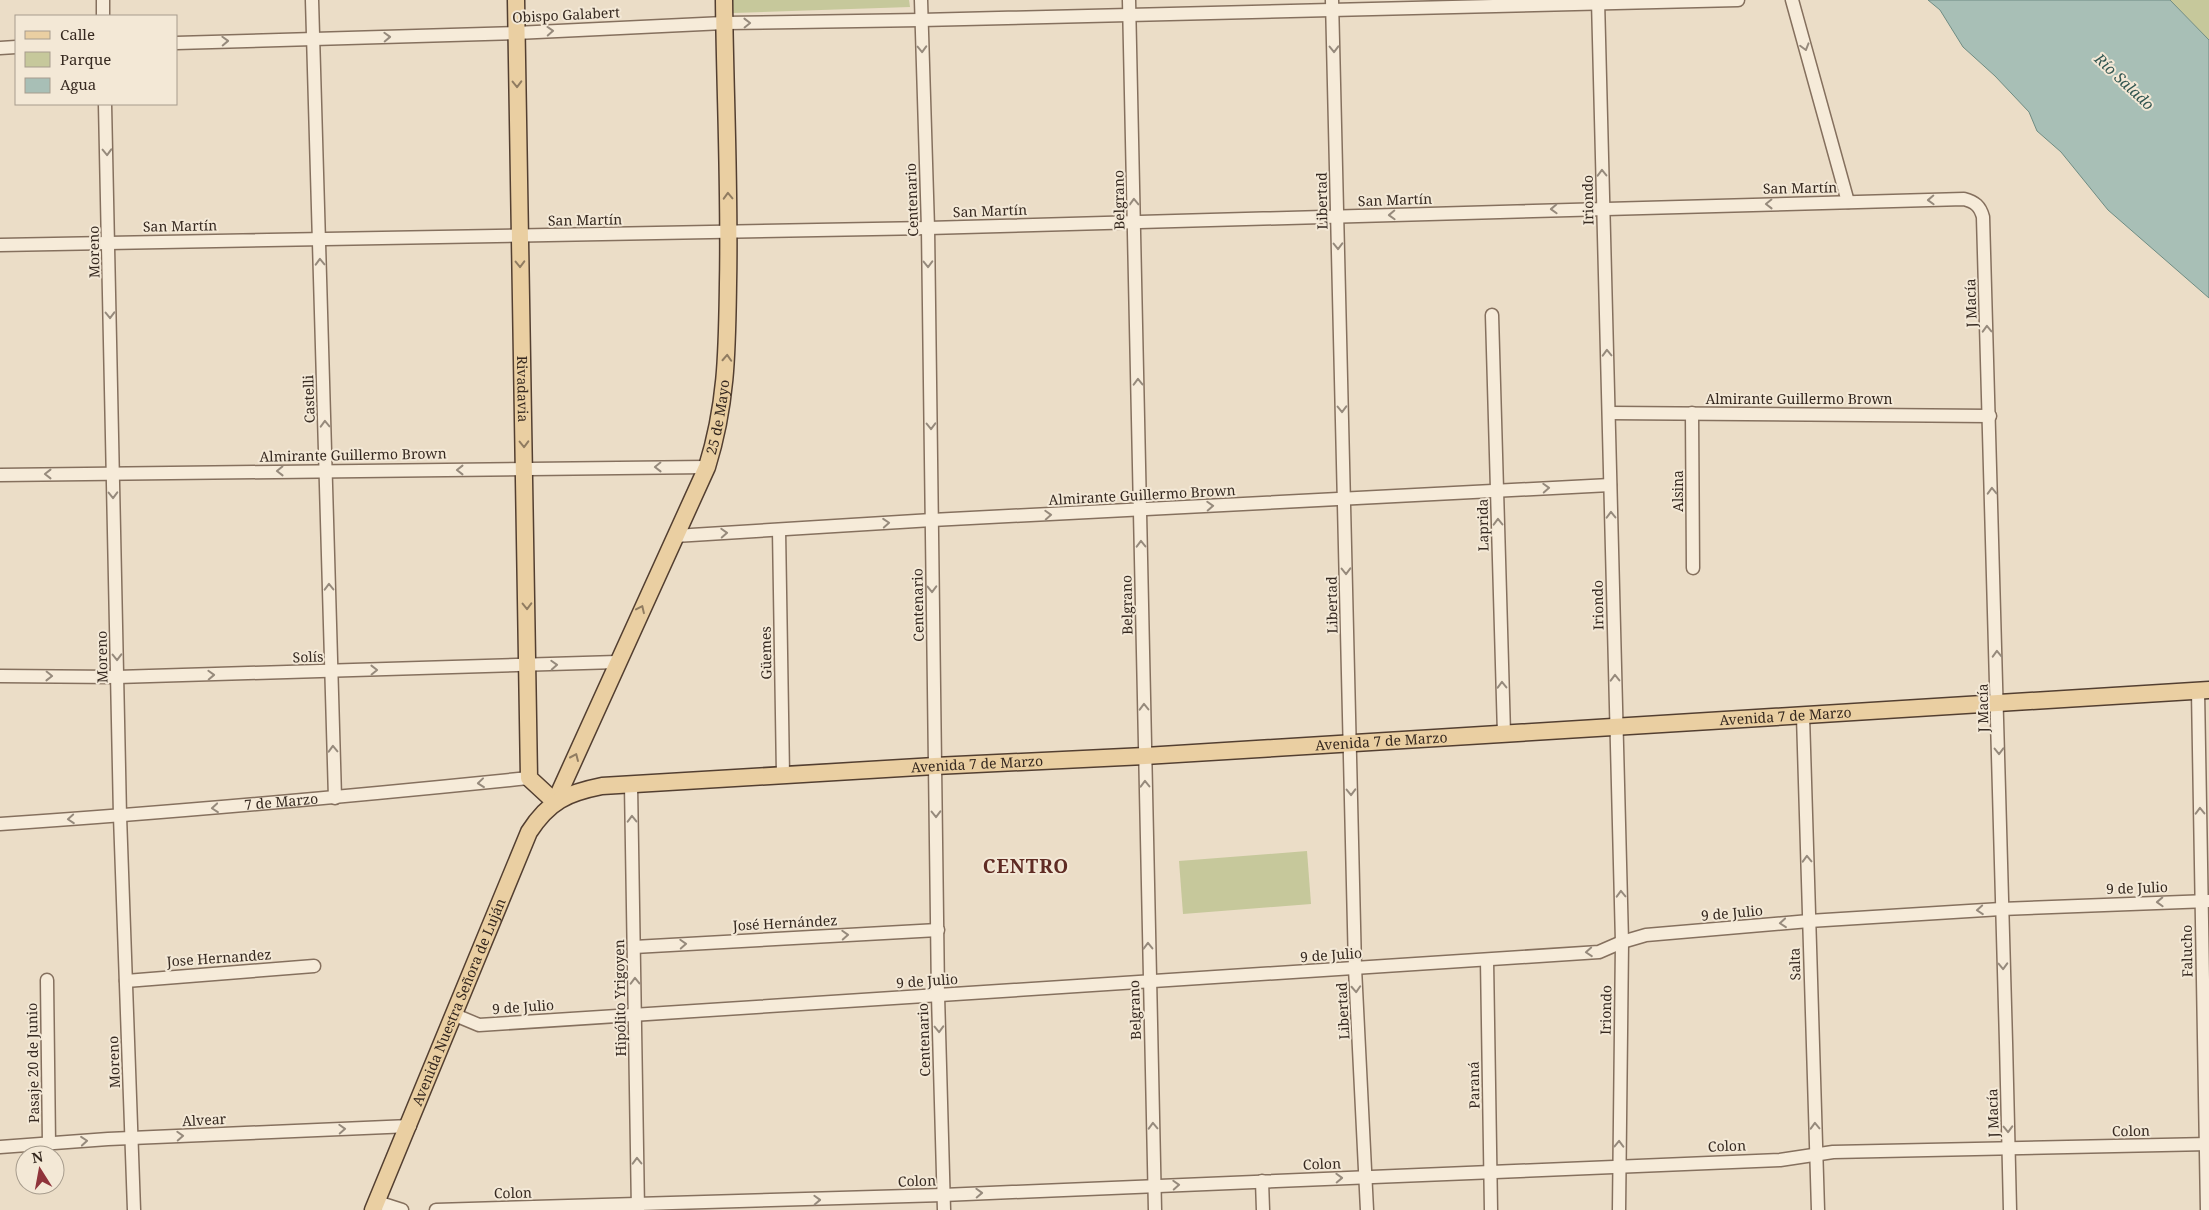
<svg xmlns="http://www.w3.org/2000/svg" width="2209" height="1210" font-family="'Noto Serif',serif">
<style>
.green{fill:#c6c89b}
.water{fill:#a8bfb6;stroke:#6f8c83}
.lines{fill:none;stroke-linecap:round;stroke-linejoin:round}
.minor-casing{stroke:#85705e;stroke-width:15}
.major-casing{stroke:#533f31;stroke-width:19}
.minor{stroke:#f6ebd9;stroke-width:12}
.major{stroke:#eacfa2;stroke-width:16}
.oneway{stroke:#968a7c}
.oneway2{stroke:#907c61}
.labels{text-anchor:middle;stroke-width:4;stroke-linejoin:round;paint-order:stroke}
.street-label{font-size:14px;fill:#362920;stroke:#f3e8d6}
.water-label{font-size:15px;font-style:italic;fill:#315550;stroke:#f3e8d6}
.district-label{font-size:19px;font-weight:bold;letter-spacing:1px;fill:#5f2b23;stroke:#f3e8d6}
</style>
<rect width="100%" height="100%" fill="#ebddc7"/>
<!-- green -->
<g class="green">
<polygon points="733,0 909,0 910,7 733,13"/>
<polygon points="2170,0 2209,0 2209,40"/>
<polygon points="1307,851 1311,904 1183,914 1179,861"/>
</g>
<!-- water -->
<polygon class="water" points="1928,0 2170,0 2209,40 2209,298 2108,210 2061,152 2037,131 2029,112 1995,76 1963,47 1940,10"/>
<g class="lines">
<defs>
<g id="minor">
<polyline points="103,0 103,16"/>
<polyline points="312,0 335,798"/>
<polyline points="921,0 928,228 938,995 944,1210"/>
<polyline points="1129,0 1155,1210"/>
<polyline points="1332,0 1355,968 1367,1210"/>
<polyline points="1598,0 1622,942 1619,1210"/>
<polyline points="1792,0 1848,202"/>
<polyline points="176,43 516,33 724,23 921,20 1738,0"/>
<polyline points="0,48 16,47"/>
<polyline points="105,104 120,816 134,1210"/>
<path d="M0,245l928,-17 1036,-29c11,3 16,7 19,18 12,331 19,662 27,993"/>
<polyline points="1492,315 1504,734"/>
<polyline points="1609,413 1990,416"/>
<polyline points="1692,413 1693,568"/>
<polyline points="0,475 707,467"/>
<polyline points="779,530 783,775"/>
<polyline points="675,536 932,520 1610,485"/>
<polyline points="0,676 117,677 617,662"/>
<polyline points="2198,691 2207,1210"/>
<polyline points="1803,716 1818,1210"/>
<polyline points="631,785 638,1210"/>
<path id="s1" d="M0,824c177,-12 353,-28 529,-46"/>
<polyline points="634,947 938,930"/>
<polyline points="1487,960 1491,1210"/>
<polyline points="47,980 49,1144"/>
<polyline points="126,981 314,966"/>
<polyline points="455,1015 479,1025 1599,952 1622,942 1646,935 1809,921 2001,909 2209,901"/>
<polyline points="0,1147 108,1139 410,1126"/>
<polyline points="1262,1181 1263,1210"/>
<polyline points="377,1202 402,1210"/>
<polyline points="436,1210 943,1195 1780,1160 1833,1152 2209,1144"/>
</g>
<g id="major">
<path id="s2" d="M516,0l13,778 26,24"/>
<path id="s3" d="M555,802l152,-335c20,-64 20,-118 21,-183 2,-95 -3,-190 -4,-284"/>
<path id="s4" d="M373,1210l156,-378c20,-31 38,-39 73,-46l333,-20 210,-10 1064,-66"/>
</g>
</defs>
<!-- minor casing -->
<use href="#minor" class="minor-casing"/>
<!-- major casing -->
<use href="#major" class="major-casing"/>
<!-- minor -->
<use href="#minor" class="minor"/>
<!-- major -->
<use href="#major" class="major"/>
</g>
<!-- one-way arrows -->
<defs><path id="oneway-chevron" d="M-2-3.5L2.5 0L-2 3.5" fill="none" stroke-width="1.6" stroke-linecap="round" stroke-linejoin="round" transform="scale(1.25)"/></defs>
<g class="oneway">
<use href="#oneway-chevron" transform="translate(747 23) rotate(-1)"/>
<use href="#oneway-chevron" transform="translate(550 31) rotate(-3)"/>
<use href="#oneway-chevron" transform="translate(387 37) rotate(-2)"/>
<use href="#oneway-chevron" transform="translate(225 41) rotate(-2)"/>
<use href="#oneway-chevron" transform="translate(1805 47) rotate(74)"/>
<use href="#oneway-chevron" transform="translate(922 49) rotate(88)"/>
<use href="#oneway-chevron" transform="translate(1334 49) rotate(89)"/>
<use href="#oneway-chevron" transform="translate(107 152) rotate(88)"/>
<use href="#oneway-chevron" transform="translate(1602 173) rotate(-91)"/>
<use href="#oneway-chevron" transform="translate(1931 200) rotate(178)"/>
<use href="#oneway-chevron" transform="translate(1134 202) rotate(-92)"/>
<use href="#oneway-chevron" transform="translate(1769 204) rotate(179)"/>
<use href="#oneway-chevron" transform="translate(1554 209) rotate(178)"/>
<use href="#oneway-chevron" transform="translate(1392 215) rotate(178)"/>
<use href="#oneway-chevron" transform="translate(1338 246) rotate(89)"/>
<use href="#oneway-chevron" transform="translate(320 262) rotate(-92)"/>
<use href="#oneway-chevron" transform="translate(928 264) rotate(89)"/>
<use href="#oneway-chevron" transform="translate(110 315) rotate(89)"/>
<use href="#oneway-chevron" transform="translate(1987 329) rotate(-92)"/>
<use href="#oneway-chevron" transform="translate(1607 353) rotate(-92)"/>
<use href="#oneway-chevron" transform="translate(1138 382) rotate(-91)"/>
<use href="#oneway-chevron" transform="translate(1342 409) rotate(89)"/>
<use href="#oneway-chevron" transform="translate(325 424) rotate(-92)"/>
<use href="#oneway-chevron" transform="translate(931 426) rotate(89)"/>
<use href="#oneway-chevron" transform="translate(658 467) rotate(179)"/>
<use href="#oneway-chevron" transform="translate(460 470) rotate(180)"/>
<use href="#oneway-chevron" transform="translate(280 471) rotate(179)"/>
<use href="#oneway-chevron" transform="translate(48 474) rotate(180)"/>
<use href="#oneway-chevron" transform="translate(1546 488) rotate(-3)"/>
<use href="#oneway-chevron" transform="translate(1992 491) rotate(-92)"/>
<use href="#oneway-chevron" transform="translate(113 495) rotate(89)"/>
<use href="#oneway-chevron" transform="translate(1210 506) rotate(-3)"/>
<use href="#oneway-chevron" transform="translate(1048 515) rotate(-3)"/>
<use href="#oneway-chevron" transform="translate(1611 515) rotate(-91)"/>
<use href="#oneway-chevron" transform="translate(1498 522) rotate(-91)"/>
<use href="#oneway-chevron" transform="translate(886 523) rotate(-4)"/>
<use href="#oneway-chevron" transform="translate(724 533) rotate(-3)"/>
<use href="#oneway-chevron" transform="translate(1141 544) rotate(-91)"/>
<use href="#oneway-chevron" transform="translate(1346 571) rotate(89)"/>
<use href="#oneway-chevron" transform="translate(329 587) rotate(-91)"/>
<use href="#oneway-chevron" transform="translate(932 589) rotate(89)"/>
<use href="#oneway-chevron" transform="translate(1997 654) rotate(-92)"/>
<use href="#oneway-chevron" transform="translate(117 657) rotate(89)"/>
<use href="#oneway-chevron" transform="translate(554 665) rotate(-3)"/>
<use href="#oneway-chevron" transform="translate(374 670) rotate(-1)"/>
<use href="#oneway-chevron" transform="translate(211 675) rotate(-2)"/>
<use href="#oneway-chevron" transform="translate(49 676) rotate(1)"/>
<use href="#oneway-chevron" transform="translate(1615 678) rotate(-91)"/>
<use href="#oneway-chevron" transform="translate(1502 685) rotate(-91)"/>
<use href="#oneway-chevron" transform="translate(1144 707) rotate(-91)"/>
<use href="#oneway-chevron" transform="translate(333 749) rotate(-92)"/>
<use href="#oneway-chevron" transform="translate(1999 751) rotate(89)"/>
<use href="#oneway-chevron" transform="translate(481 783) rotate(174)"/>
<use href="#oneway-chevron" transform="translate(1145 784) rotate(-91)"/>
<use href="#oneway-chevron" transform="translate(1351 792) rotate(89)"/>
<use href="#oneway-chevron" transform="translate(215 808) rotate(175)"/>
<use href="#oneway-chevron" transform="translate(2200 811) rotate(-91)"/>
<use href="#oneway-chevron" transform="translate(936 814) rotate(89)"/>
<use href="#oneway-chevron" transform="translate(71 819) rotate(176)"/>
<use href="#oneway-chevron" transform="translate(632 819) rotate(-91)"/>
<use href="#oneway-chevron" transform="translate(1807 859) rotate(-92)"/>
<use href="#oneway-chevron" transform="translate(1621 894) rotate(-92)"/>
<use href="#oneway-chevron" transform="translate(2160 902) rotate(178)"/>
<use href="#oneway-chevron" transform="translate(1980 910) rotate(176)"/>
<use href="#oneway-chevron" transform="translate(1783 923) rotate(175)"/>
<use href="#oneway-chevron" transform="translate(845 935) rotate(-3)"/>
<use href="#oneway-chevron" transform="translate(683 944) rotate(-3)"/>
<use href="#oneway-chevron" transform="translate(1148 946) rotate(-91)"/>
<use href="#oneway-chevron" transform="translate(1589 952) rotate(176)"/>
<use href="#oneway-chevron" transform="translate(2003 966) rotate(88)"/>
<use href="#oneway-chevron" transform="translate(635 981) rotate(-91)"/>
<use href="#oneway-chevron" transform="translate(1356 989) rotate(87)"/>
<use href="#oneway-chevron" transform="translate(939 1029) rotate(88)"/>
<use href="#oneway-chevron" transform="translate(1153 1126) rotate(-92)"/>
<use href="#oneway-chevron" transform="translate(1815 1126) rotate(-92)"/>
<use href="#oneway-chevron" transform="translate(342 1129) rotate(-3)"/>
<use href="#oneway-chevron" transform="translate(2008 1129) rotate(88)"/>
<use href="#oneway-chevron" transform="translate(180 1136) rotate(-3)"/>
<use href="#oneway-chevron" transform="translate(84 1141) rotate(-5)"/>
<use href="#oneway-chevron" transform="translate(1619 1144) rotate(-89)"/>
<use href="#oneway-chevron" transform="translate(637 1161) rotate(-91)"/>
<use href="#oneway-chevron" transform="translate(1339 1178) rotate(-2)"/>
<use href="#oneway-chevron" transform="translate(1176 1185) rotate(-3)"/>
<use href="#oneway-chevron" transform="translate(979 1193) rotate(-2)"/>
<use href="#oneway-chevron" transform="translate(817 1200) rotate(-2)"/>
</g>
<g class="oneway2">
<use href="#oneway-chevron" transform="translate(517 84) rotate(89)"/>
<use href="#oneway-chevron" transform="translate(728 196) rotate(-92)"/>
<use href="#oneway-chevron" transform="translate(520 264) rotate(89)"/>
<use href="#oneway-chevron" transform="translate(727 358) rotate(-87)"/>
<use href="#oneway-chevron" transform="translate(524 444) rotate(89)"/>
<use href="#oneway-chevron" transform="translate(527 606) rotate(89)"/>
<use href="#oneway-chevron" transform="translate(641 609) rotate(-65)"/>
<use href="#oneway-chevron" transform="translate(575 757) rotate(-66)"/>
</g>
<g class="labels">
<!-- street labels -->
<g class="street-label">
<text transform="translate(566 15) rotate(-3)" y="5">Obispo Galabert</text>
<text transform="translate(1800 188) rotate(-1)" y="5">San Martín</text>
<text transform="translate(912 200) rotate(-92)" y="5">Centenario</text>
<text transform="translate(1119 200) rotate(-91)" y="5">Belgrano</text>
<text transform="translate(1395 200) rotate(-2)" y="5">San Martín</text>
<text transform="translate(1588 200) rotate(-91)" y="5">Iriondo</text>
<text transform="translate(1322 201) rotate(-91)" y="5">Libertad</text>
<text transform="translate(990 211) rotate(-2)" y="5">San Martín</text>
<text transform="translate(585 220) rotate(-1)" y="5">San Martín</text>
<text transform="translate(180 226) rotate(-1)" y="5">San Martín</text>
<text transform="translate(94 252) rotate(-91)" y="5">Moreno</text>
<text transform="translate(1971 303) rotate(-92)" y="5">J Macía</text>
<text dy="5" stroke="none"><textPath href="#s2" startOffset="389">Rivadavia</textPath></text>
<text transform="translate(309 399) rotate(-92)" y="5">Castelli</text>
<text x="1799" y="404">Almirante Guillermo Brown</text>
<text dy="5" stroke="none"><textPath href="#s3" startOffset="419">25 de Mayo</textPath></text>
<text transform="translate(353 455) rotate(-1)" y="5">Almirante Guillermo Brown</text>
<text transform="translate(1678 491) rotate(-90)" y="5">Alsina</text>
<text transform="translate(1142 495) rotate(-3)" y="5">Almirante Guillermo Brown</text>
<text transform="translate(1483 525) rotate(-91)" y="5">Laprida</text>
<text transform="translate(918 605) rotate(-91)" y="5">Centenario</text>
<text transform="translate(1127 605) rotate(-91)" y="5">Belgrano</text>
<text transform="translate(1332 605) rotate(-91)" y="5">Libertad</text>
<text transform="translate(1598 605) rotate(-91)" y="5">Iriondo</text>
<text transform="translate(766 653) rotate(-91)" y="5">Güemes</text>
<text transform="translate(102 657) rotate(-91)" y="5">Moreno</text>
<text transform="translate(308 657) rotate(-2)" y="5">Solís</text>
<text transform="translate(1983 708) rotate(-91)" y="5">J Macía</text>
<text dy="5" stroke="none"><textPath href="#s4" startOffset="1684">Avenida 7 de Marzo</textPath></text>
<text dy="5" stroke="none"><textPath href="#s4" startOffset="1279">Avenida 7 de Marzo</textPath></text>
<text dy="5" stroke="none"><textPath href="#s4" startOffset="874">Avenida 7 de Marzo</textPath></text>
<text dy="5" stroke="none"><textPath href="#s1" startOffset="282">7 de Marzo</textPath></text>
<text transform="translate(2137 888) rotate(-2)" y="5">9 de Julio</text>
<text transform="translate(1732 913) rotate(-5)" y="5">9 de Julio</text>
<text transform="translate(785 923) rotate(-3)" y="5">José Hernández</text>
<text transform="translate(2187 951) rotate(-91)" y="5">Falucho</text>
<text transform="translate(1331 955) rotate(-4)" y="5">9 de Julio</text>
<text transform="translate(219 958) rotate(-4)" y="5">Jose Hernandez</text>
<text transform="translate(1795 964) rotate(-92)" y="5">Salta</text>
<text transform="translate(927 981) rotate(-4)" y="5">9 de Julio</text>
<text transform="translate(620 998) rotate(-91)" y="5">Hipólito Yrigoyen</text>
<text dy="5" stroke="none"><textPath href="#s4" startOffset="225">Avenida Nuestra Señora de Luján</textPath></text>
<text transform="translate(523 1007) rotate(-4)" y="5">9 de Julio</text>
<text transform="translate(1135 1010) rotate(-92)" y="5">Belgrano</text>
<text transform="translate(1606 1010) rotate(-89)" y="5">Iriondo</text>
<text transform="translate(1343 1011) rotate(-93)" y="5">Libertad</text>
<text transform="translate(924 1040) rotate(-92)" y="5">Centenario</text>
<text transform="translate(114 1062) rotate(-92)" y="5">Moreno</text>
<text transform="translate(33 1063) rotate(-91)" y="5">Pasaje 20 de Junio</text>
<text transform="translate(1474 1085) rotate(-91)" y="5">Paraná</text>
<text transform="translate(1993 1113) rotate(-92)" y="5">J Macía</text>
<text transform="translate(204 1120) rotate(-3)" y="5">Alvear</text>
<text transform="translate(2131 1131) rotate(-1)" y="5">Colon</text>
<text transform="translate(1727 1146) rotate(-2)" y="5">Colon</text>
<text transform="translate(1322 1164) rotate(-2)" y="5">Colon</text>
<text transform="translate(917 1181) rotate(-2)" y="5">Colon</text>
<text transform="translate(513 1193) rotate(-1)" y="5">Colon</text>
</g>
<!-- water labels -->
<g class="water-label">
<text transform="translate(2124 82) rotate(43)" y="5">Río Salado</text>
</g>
<!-- district labels -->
<g class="district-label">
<text x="1026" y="873">CENTRO</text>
</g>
</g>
<!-- legend -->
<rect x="15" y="15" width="162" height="90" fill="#f3e8d6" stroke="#a79c8d"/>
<rect x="25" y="31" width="25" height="8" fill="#eacfa2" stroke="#a79c8d"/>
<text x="60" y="40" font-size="15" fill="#362920">Calle</text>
<rect x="25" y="52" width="25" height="15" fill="#c6c89b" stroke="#a79c8d"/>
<text x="60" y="65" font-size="15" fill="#362920">Parque</text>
<rect x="25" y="78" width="25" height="15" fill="#a8bfb6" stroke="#a79c8d"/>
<text x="60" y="90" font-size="15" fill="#362920">Agua</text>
<!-- north arrow -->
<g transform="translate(40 1170) rotate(349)"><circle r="24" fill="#f3e8d6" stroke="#a79c8d"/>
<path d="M0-4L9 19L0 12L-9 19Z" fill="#8f333a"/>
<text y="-8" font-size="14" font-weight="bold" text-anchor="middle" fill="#362920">N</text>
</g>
</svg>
